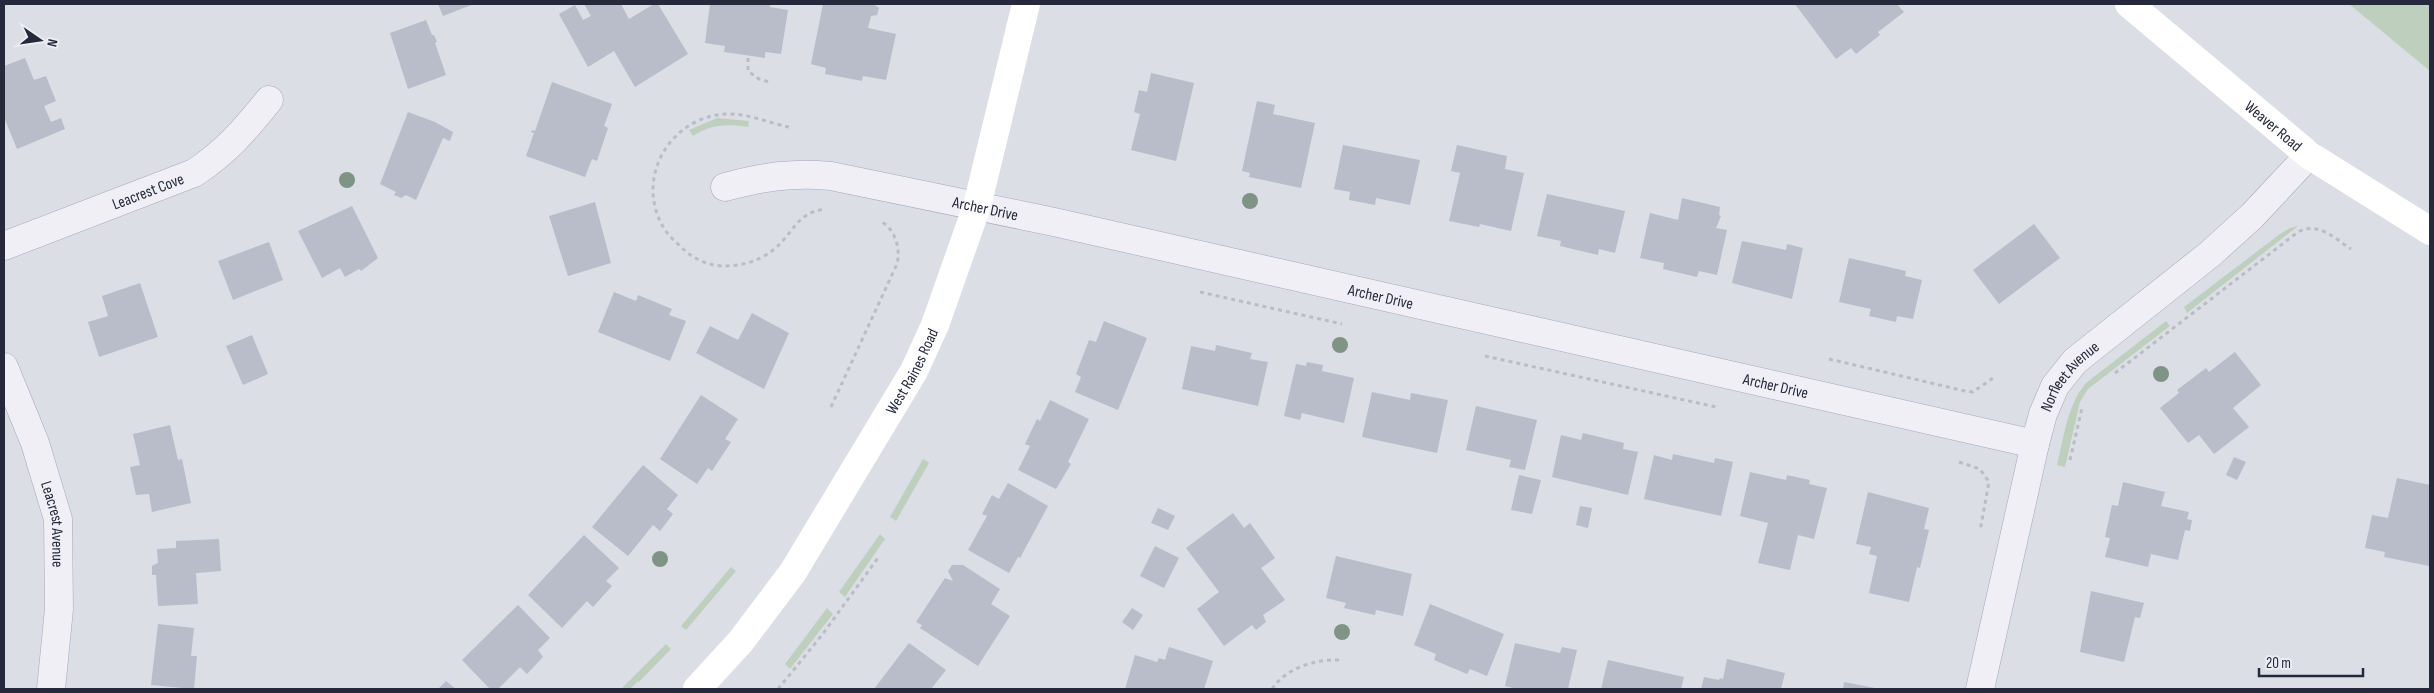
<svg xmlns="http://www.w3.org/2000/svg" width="2434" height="693" font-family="'Sofia Sans Condensed',sans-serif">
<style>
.green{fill:#bed0bd}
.building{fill:#b9bcc9}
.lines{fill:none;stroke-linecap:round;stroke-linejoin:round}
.street-casing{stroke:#a5a8b3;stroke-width:29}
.path{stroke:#bbbcc5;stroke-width:3;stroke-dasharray:4 4;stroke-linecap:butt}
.street{stroke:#efeff5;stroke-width:28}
.secondary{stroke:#fff;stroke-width:28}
.tree{fill:#7f9484}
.labels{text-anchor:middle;stroke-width:4;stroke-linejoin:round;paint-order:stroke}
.street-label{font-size:16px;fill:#26293c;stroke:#ebedf4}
</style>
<rect width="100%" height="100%" fill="#dcdee6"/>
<!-- green -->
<g class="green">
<polygon points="2349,4 2430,4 2430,71"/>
<path d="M717,118l32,3 -1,6c-20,-3 -37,-3 -55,9l-4,-6z"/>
<polygon points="2298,226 2187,313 2184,307 2280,234 2290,228"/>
<path d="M2166,321l4,5 -82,63 -8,13 -15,65 -8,-2c7,-28 10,-60 29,-82z"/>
<polygon points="923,459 929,463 896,521 890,517"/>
<polygon points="880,534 885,539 845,597 839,592"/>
<polygon points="731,567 736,571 686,630 681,626"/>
<polygon points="827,608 833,614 790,669 785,664"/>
<polygon points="666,644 671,649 639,682 638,681 630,689 621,689"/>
</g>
<!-- building -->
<g class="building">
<polygon points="438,4 474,4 443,16"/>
<polygon points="584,4 621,4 629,19 654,4 658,4 688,54 635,87 614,51 588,67 559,14 575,5 583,20 591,16"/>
<polygon points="710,4 770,4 770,7 788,10 781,54 765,52 765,58 724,52 725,46 705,43"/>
<polygon points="823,4 873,4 879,8 877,15 871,16 868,28 896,34 886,80 863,76 862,81 825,74 826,68 811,64"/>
<polygon points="1795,4 1897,4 1904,12 1878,32 1880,35 1856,54 1851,48 1836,59"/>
<polygon points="426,20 432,35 434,35 437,42 435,43 446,75 408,89 390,33"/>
<polygon points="25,58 34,80 46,76 56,101 44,106 51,122 61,118 65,129 17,149 4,117 4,66"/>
<polygon points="1151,73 1194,83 1176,161 1131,150 1140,114 1134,112 1139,90 1147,92"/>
<polygon points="552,82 612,104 604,126 608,128 597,161 592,159 585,177 526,156 534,133 531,132 532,130 535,131"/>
<polygon points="1257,101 1275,105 1273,114 1315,123 1301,188 1249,177 1250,173 1242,171"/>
<polygon points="408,112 435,122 453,132 450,141 443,138 416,200 406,195 401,198 394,195 396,192 380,184"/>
<polygon points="1343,145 1420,160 1410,205 1376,198 1375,205 1349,200 1350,192 1334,189"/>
<polygon points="1457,145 1507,156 1505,169 1524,173 1511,231 1480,224 1479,227 1449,221 1460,173 1451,171"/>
<polygon points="1547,194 1625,211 1615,253 1599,249 1598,255 1560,246 1561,241 1537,236"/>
<polygon points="1682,198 1720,207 1719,215 1721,216 1716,228 1727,230 1717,275 1699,271 1697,277 1663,269 1664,263 1640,258 1650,213 1678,220"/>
<polygon points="595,202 611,263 568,276 549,216"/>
<polygon points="352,206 378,258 361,271 359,269 345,277 340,268 322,278 298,231"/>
<polygon points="2034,224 2060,258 1999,304 1973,270"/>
<polygon points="1742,241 1786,250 1787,244 1803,248 1792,299 1732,283"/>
<polygon points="269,242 283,280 233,300 218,261"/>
<polygon points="1849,258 1906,271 1905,276 1922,280 1913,319 1897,316 1896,322 1869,316 1871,309 1839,302"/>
<polygon points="140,283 158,337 99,357 88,322 108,316 102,296"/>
<polygon points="614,292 636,301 638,295 672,309 669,315 686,321 670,361 598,332"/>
<polygon points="752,313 789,333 764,389 696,353 710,326 738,340"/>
<polygon points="1104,321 1147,338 1118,410 1075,392 1081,377 1076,374 1089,340 1096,342"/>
<polygon points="252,335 268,374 243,385 226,346"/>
<polygon points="1216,345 1252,353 1250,359 1268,362 1258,406 1182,389 1191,346 1215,351"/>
<polygon points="2235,352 2261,385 2233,408 2249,427 2214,454 2199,435 2188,443 2160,408 2179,393 2177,390 2206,368 2209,372"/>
<polygon points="1307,362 1323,365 1322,371 1354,378 1344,423 1302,413 1300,420 1284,416 1296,364 1306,366"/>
<polygon points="1372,392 1410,400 1411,393 1448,400 1437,453 1362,437"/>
<polygon points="701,395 738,419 725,439 731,442 712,471 708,468 697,484 660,459"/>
<polygon points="1050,400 1089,419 1068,462 1071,464 1056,489 1018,470 1030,446 1025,444 1037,419 1040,421"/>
<polygon points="1476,406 1537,420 1525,470 1509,467 1511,460 1466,450"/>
<polygon points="170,425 178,460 182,459 191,503 152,512 149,494 136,495 130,467 140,465 133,434"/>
<polygon points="1583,433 1624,443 1623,449 1638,452 1628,495 1552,477 1561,435 1581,440"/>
<polygon points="1673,454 1714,463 1715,458 1733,462 1721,516 1644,499 1654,455 1672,460"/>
<polygon points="2234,457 2246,462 2237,480 2226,475"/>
<polygon points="643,465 678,495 667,509 673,514 660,531 653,525 628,556 592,527"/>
<polygon points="1750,472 1786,480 1787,475 1810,480 1809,484 1827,488 1814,539 1798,535 1790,570 1758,563 1768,523 1740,516"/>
<polygon points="1519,475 1541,480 1532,514 1511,510"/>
<polygon points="2397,478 2430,485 2429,566 2384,557 2385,552 2365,548 2372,515 2388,518"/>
<polygon points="2123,482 2165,492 2161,506 2189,512 2187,519 2192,520 2190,531 2185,530 2178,560 2151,554 2148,567 2105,557 2110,538 2105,537 2112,505 2118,506"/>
<polygon points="1008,483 1048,506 1020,558 1018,557 1009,573 968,550 987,516 982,514 992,495 999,499"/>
<polygon points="1868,492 1929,508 1924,529 1929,530 1920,568 1917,567 1909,602 1869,593 1877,556 1869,554 1871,547 1856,544"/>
<polygon points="1580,506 1592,508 1588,528 1576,525"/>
<polygon points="1158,508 1175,516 1168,530 1151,523"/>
<polygon points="1233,513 1244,528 1250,523 1275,558 1261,568 1285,600 1263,615 1266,622 1256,630 1252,625 1224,646 1197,609 1219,592 1186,548"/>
<polygon points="584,535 619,568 606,581 612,586 593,607 587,601 562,628 528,595"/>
<polygon points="219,539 221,571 196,573 198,604 158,606 156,575 152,575 152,566 158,563 157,549 176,548 176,541"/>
<polygon points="1155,546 1179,558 1164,588 1140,576"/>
<polygon points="1336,556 1412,574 1403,616 1376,610 1375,615 1344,608 1346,603 1326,598"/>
<polygon points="952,565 963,565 1000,589 991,604 1010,616 978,666 920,628 922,625 916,622 945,578 953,581 948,571"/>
<polygon points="2091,591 2144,603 2140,618 2135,617 2124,662 2080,652"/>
<polygon points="1430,604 1504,634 1487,676 1470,669 1467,674 1434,660 1436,654 1414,645"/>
<polygon points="518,605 550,638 538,650 543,657 527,674 520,667 498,689 490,689 462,660"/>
<polygon points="1132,608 1143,615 1133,630 1122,622"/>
<polygon points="158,624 194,628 191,656 197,656 194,689 151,685"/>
<polygon points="909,643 946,670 931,689 874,689"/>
<polygon points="1515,643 1560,653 1562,647 1577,650 1568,689 1517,689 1505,686"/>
<polygon points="1169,647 1213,661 1204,689 1125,689 1135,655 1157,662 1159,658 1165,660"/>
<polygon points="1727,659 1785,673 1781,689 1701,689 1704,677 1719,680 1720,678 1723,679"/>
<polygon points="1608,660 1684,677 1681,689 1601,689"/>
<polygon points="446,681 456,689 438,689"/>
<polygon points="1844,682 1875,688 1875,689 1843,689"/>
</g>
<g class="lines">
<defs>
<g id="street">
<path id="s1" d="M725,187c38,-10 67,-15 106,-11l223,46 981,222"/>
<path id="s2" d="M4,246l190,-73c32,-21 51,-43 75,-73"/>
<path id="s3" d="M4,367l31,76 23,76 1,90 -8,80"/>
<path id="s4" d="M1980,689l55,-245 8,-30 12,-28 20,-25 135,-107 42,-38 57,-61"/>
</g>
</defs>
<!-- street casing -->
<use href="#street" class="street-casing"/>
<!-- path -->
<g class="path">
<polyline points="748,58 748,71 759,79 769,82"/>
<path d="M789,127c-20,-4 -42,-14 -63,-13 -57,3 -93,66 -61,116 5,7 12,13 18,19 11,10 26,17 41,17 17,0 36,-5 49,-16 21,-16 22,-37 52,-41"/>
<polyline points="1200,292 1342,324"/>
<polyline points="1485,356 1716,407"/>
<polyline points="1829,359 1965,391 1973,392 1993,378"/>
<path d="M2115,373l183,-141c20,-11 36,6 53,17"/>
<path d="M831,407l66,-143c4,-15 -2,-36 -17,-43"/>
<polyline points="2070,460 2082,408"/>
<polyline points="1959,462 1980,469 1989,482 1980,531"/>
<polyline points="778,689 822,635 878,558"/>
<path d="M1272,689c14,-21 43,-30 68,-29"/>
</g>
<!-- street -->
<use href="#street" class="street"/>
<!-- secondary -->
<g class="secondary">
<path id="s5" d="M2129,4l180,151 121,76"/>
<path id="s6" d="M697,689l44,-48 52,-69 121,-201 21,-46 42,-119 49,-202"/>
</g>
</g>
<!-- trees -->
<g class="tree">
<circle cx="347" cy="180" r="8"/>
<circle cx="1250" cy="201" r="8"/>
<circle cx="1340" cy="345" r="8"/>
<circle cx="2161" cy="374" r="8"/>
<circle cx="660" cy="559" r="8"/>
<circle cx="1342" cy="632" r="8"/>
</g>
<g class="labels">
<!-- street labels -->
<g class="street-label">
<text dy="6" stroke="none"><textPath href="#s5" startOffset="189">Weaver Road</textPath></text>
<text dy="6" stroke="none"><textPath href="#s2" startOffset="154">Leacrest Cove</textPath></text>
<text dy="6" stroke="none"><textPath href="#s1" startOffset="265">Archer Drive</textPath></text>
<text dy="6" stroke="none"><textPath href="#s1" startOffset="670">Archer Drive</textPath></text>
<text dy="6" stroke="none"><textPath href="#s6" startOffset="385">West Raines Road</textPath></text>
<text dy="6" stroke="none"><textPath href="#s4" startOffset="329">Norfleet Avenue</textPath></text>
<text dy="6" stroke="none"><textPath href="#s1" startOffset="1075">Archer Drive</textPath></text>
<text dy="6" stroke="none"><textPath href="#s3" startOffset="166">Leacrest Avenue</textPath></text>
</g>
</g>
<!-- border -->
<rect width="2434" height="693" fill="none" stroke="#26293c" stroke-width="10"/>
<!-- north arrow -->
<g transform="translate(40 40) rotate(103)" stroke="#ebedf4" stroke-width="4" paint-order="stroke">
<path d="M0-4L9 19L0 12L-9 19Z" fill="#26293c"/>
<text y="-8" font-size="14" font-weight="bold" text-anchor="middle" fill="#26293c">N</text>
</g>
<!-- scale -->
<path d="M2259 668v8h104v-8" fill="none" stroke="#26293c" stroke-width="2.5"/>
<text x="2266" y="668" font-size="15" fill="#26293c" stroke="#ebedf4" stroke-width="4" paint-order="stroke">20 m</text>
</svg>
